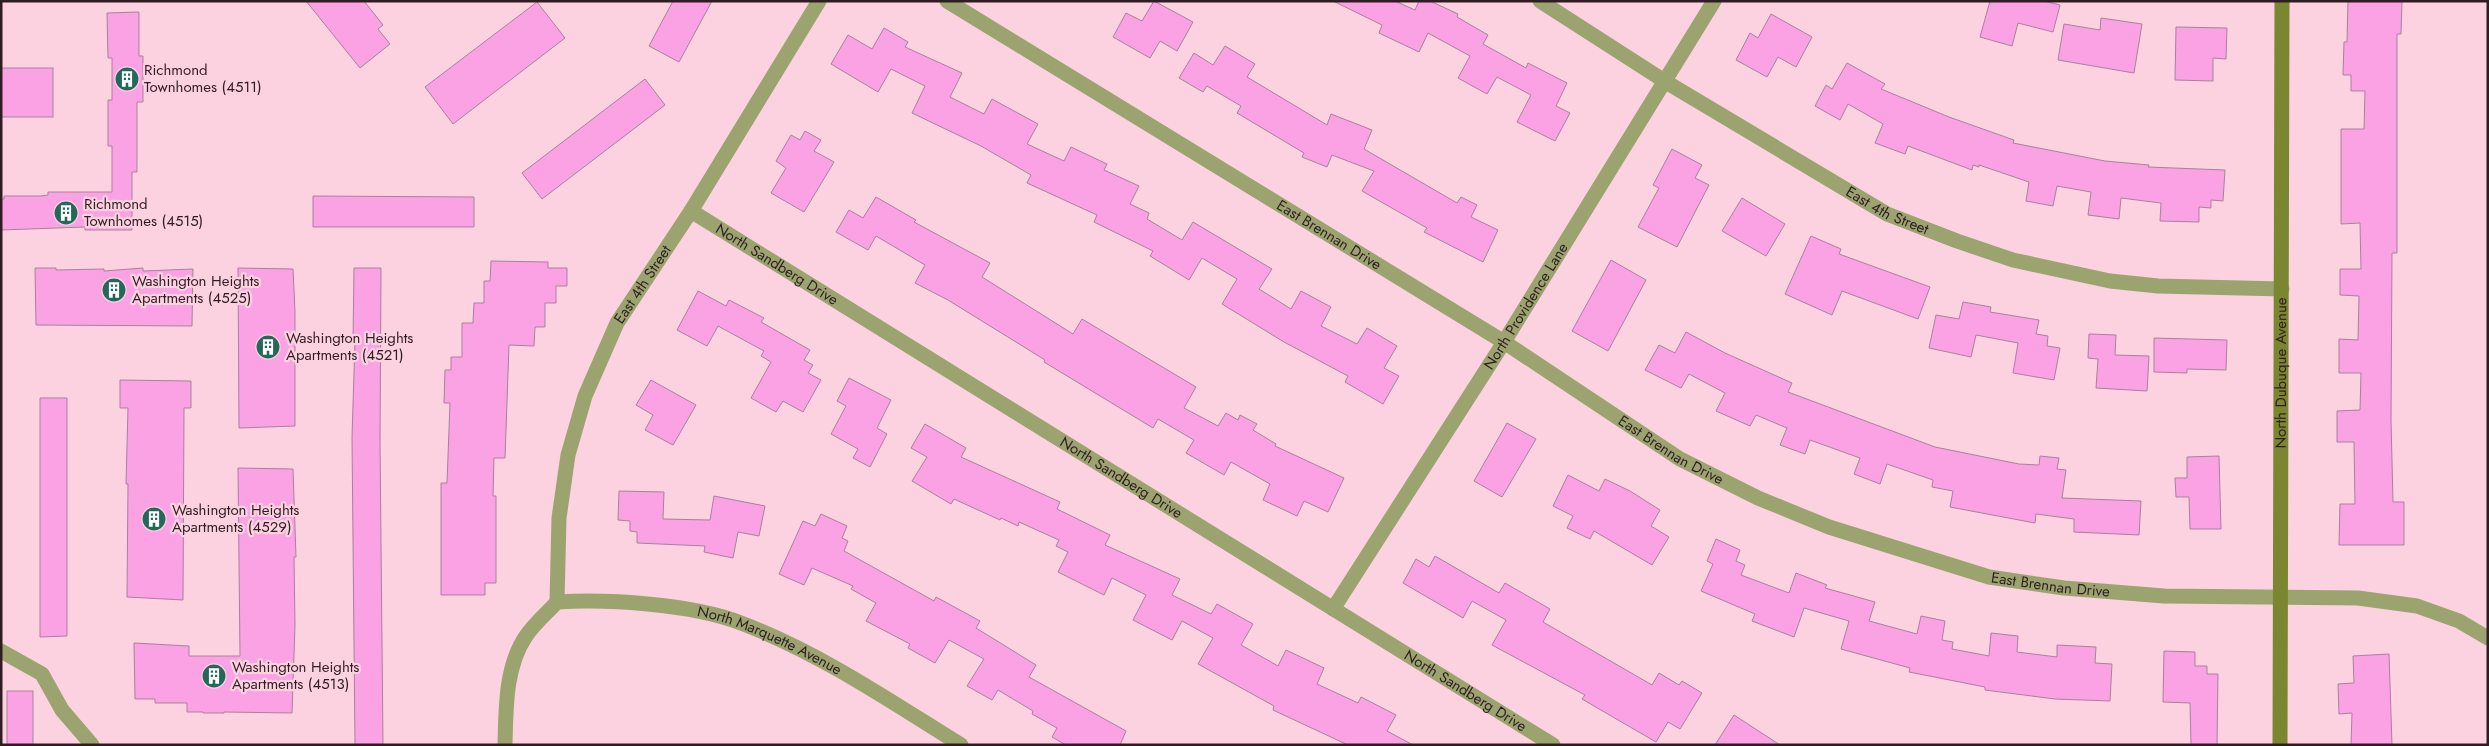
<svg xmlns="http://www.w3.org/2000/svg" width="2489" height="746" font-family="Jost,sans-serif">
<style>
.building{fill:#faa2e3;stroke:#a9819e}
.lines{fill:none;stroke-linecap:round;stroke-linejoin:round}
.street{stroke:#9ba46f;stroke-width:15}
.secondary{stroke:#7a8630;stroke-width:15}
.labels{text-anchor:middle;stroke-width:4.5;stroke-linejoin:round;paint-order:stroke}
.poi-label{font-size:15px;fill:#301d24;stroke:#fcd2e0;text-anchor:start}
.street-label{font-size:15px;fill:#301d24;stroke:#fcd2e0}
</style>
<rect width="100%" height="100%" fill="#fcd2e0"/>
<!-- building -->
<g class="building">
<polygon points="306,1 364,1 383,25 378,29 390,44 360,68"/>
<polygon points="673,1 712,1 679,62 649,46"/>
<polygon points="1154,1 1193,22 1177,51 1160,41 1150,58 1113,37 1126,13 1142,21"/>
<polygon points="1333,1 1395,1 1415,10 1419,1 1430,1 1458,14 1457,17 1488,35 1483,44 1526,68 1528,63 1567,83 1556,106 1570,113 1555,141 1517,122 1531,95 1497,77 1487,94 1458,78 1470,56 1428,33 1419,52 1379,33 1382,25"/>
<polygon points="1990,1 2044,1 2060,5 2053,32 2018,23 2012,46 1980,37"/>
<polygon points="2348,1 2402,1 2401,34 2397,34 2397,253 2392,253 2391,420 2393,502 2404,502 2404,545 2339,545 2340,504 2355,504 2354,442 2337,442 2337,411 2360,410 2361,373 2339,373 2339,339 2358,340 2359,296 2340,295 2340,269 2361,269 2360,223 2341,224 2341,129 2364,129 2365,91 2351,91 2351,75 2343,75 2344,42 2347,42"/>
<polygon points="537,2 565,38 453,124 425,87"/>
<polygon points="139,12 139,56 143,56 143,102 137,102 137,172 132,172 132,230 85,230 85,227 1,230 1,199 4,199 4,196 41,196 48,195 48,192 112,192 112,146 108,146 108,100 112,100 112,58 108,58 107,13"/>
<polygon points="1771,14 1812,37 1796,67 1778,57 1767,77 1736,60 1750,33 1758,38"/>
<polygon points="2101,18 2142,24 2134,73 2058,60 2064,24 2100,30"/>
<polygon points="2176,27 2227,28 2226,59 2213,58 2213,81 2175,80"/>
<polygon points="884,28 908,42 905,47 962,73 950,97 984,114 992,99 1038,124 1027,144 1064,161 1071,147 1107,164 1104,170 1139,186 1130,204 1149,213 1147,219 1182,240 1193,222 1272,269 1259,289 1291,309 1301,291 1331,307 1321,326 1357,344 1367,328 1397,346 1384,368 1399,376 1383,404 1345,382 1348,376 1284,342 1222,304 1237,279 1202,258 1189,280 1150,256 1153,251 1094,222 1097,215 1027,183 1031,175 981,146 912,113 925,86 891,69 878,92 831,64 848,35 872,49"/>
<polygon points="1225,46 1255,64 1247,77 1327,125 1331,114 1372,130 1364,149 1457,203 1461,197 1477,205 1471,217 1498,230 1483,262 1424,232 1427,228 1362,191 1374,171 1332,155 1327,167 1302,157 1304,153 1237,113 1241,106 1207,86 1203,92 1179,78 1194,53 1213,65"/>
<polygon points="1847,63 1885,84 1881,89 1949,117 2014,140 2013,143 2105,161 2149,165 2148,167 2225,170 2223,201 2211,200 2211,208 2199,207 2199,222 2160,221 2161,203 2121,198 2119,219 2088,215 2091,192 2057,186 2053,206 2026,201 2029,182 1979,165 1979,167 1973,165 1972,170 1908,146 1905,154 1875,143 1883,124 1848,104 1840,120 1815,106 1826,85 1832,89"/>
<rect x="1" y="68" width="52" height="49"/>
<polygon points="645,79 665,105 542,199 522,173"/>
<polygon points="805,131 821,140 814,151 834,162 804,212 771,193 786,168 776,161 791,135 800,140"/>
<polygon points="1672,149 1702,165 1695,178 1709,185 1677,247 1638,227 1659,188 1653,185"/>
<polygon points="313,196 474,197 474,227 313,227"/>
<polygon points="876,197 916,220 914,222 990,263 982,277 1073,334 1082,319 1196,387 1184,408 1218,426 1226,413 1238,420 1240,415 1257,424 1253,430 1276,444 1275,446 1344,478 1328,512 1304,501 1297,516 1263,500 1270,484 1231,462 1224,475 1186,453 1194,440 1158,419 1153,428 1044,362 1045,360 948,300 915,283 925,265 876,236 868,250 836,232 849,210 863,218"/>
<polygon points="1742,198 1785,224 1766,256 1722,231"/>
<polygon points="1811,236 1841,249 1839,254 1930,287 1918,319 1842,291 1832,315 1785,294"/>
<polygon points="1611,260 1646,280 1608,351 1572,331"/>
<polygon points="491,261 548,262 548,268 567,268 567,286 556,286 556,303 545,303 545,327 535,327 534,346 509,345 505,458 494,458 493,496 496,496 496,583 485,583 485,595 441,595 441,483 447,483 450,403 444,403 445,370 451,370 451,357 462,357 462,323 473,323 474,303 484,303 484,281 490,281"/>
<polygon points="35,268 56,268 56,270 104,269 104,271 143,268 143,271 193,269 192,326 36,325"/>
<polygon points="238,268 293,269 295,312 295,426 239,428"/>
<polygon points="354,268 381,268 380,441 383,745 355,745 352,437 355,341 353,341"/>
<polygon points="698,291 726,306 729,300 764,318 761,322 810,350 804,360 813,365 808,373 821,380 803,412 783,401 776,412 751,398 771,362 761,356 764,351 718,326 707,346 677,330"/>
<polygon points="1963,302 1991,307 1990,312 2039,320 2036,334 2048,336 2047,346 2060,348 2054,380 2013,373 2018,343 1976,335 1971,357 1929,348 1936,315 1959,319"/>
<polygon points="1686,332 1725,353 1792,383 1788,392 1935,447 2019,464 2039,465 2040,456 2059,458 2057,469 2066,470 2062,498 2141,501 2139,535 2074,532 2074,519 2036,514 2035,523 1950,507 1953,491 1932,487 1933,480 1887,464 1880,484 1854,474 1860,458 1810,440 1805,454 1780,445 1787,428 1756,415 1750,426 1716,411 1725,393 1689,374 1681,388 1645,370 1659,345 1675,353"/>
<polygon points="2089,334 2116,335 2115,355 2149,356 2147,391 2096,388 2098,359 2088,358"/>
<polygon points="2154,338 2227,340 2226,370 2187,369 2187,373 2154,372"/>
<polygon points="849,378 891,400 877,428 887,434 870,467 853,458 858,449 831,434 846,406 837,401"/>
<polygon points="120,380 191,381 191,408 184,408 183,600 127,597 128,484 126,484 128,408 120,408"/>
<polygon points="651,380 696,405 673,445 645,430 653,415 636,405"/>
<polygon points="40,398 67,398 67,636 40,637"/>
<polygon points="1507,423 1536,439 1502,497 1474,481"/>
<polygon points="925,424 966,448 961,457 1060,502 1057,509 1110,535 1105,545 1180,579 1172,595 1211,614 1217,604 1253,624 1241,645 1278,666 1286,650 1324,668 1317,684 1358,703 1361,697 1396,715 1387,731 1413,745 1348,745 1273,710 1274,706 1198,664 1213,638 1182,621 1172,640 1133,620 1146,595 1112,578 1104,595 1058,572 1068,552 1056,546 1059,540 1019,522 1018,526 1001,518 1000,520 954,499 951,504 912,481 927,457 911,448"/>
<polygon points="2219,456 2221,529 2190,529 2189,497 2176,497 2175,478 2187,478 2187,457"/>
<polygon points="238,468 293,469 296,557 294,557 295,625 292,713 224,712 224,713 203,713 203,712 187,712 187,703 155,703 155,699 135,699 134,643 189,646 189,656 240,656"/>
<polygon points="1568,475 1599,491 1605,479 1630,491 1660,510 1651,526 1669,537 1652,565 1594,531 1590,539 1567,528 1573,516 1553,506"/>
<polygon points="619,491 664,492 663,519 710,520 714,496 765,506 759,536 738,532 733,558 704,552 705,546 637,543 637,532 630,531 630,521 618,520"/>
<polygon points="821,514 847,526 842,538 848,541 844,551 934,601 936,597 980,621 976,628 1036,665 1029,677 1126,731 1120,745 1066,745 1052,737 1057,728 1032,714 1033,711 998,690 992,700 967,686 984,659 949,640 935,663 908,648 910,644 866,621 876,603 851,589 853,586 812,568 804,585 779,574 803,521 815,526"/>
<polygon points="1716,539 1740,550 1736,561 1745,565 1741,575 1789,593 1796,573 1827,585 1825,588 1875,602 1869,621 1917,634 1921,616 1945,621 1942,640 1953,642 1952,649 1989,656 1991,633 2018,636 2017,652 2057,657 2057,645 2096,647 2095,663 2112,664 2110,701 2055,699 1985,690 1985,687 1909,672 1910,668 1841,649 1849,621 1804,608 1794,637 1752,621 1755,614 1701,591 1713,564 1707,561"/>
<polygon points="1435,556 1499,593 1505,583 1550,609 1543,622 1652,685 1659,673 1679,685 1682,681 1702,693 1680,729 1668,722 1656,742 1582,699 1585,695 1492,645 1506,620 1472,601 1463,618 1403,583 1416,559 1429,567"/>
<polygon points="2164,651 2195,652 2195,666 2207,666 2207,674 2218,674 2217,745 2191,745 2190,703 2163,702"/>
<polygon points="2389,654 2392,745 2351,745 2352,713 2339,714 2338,684 2354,683 2353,656"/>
<rect x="7" y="691" width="26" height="54"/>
<polygon points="1734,715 1780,745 1715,745"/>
</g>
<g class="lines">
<!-- street -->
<g class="street">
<path id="s1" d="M947,1l557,341 176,117 78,39 71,29 160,50 75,11 100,8 194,2 59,8 42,15 29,17"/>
<path id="s2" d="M1540,1l126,81 221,132 70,27 56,19 97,21 48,5 124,3"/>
<path id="s3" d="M691,211l862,534"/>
<path id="s4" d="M557,602l2,-84 9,-63 17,-59 32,-73 74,-112 128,-210"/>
<path id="s5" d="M557,602c52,-3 135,2 184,21 79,30 149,78 220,122"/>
<path id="s6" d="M1333,609l171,-267 210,-341"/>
<polyline points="1,651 42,674 62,710 92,745"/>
<path d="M505,745c1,-36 0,-78 21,-109 8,-12 21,-23 31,-34"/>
</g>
<!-- secondary -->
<path class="secondary" id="s7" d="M2280,745l2,-744"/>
</g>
<!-- icons -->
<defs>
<symbol id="building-disc" viewBox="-11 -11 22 22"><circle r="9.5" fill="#24685a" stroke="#fcd2e0"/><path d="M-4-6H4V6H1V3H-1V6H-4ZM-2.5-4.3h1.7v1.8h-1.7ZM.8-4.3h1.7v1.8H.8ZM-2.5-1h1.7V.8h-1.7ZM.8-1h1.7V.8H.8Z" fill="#fff"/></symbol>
</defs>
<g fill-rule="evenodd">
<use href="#building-disc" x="113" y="65" width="28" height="28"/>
<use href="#building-disc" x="52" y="199" width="28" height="28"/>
<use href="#building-disc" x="100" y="276" width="28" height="28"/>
<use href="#building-disc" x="254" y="333" width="28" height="28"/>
<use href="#building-disc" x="140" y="505" width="28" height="28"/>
<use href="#building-disc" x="200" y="662" width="28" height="28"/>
</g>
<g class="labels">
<!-- poi labels -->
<g class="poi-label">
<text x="144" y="75">Richmond<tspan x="144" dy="17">Townhomes (4511)</tspan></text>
<text x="84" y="209">Richmond<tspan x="84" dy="17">Townhomes (4515)</tspan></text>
<text x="132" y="286">Washington Heights<tspan x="132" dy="17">Apartments (4525)</tspan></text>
<text x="286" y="343">Washington Heights<tspan x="286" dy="17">Apartments (4521)</tspan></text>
<text x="172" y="515">Washington Heights<tspan x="172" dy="17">Apartments (4529)</tspan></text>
<text x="232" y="672">Washington Heights<tspan x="232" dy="17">Apartments (4513)</tspan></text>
</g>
<!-- street labels -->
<g class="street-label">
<text dy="5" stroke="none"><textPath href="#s2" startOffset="406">East 4th Street</textPath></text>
<text dy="5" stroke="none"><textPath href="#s1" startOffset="448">East Brennan Drive</textPath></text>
<text dy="5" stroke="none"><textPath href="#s3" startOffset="101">North Sandberg Drive</textPath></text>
<text dy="5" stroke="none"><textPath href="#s4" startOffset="335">East 4th Street</textPath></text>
<text dy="5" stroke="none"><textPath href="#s6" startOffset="359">North Providence Lane</textPath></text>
<text dy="5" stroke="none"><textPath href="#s7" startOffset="372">North Dubuque Avenue</textPath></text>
<text dy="5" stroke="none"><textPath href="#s1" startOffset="852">East Brennan Drive</textPath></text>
<text dy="5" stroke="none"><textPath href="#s3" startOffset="506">North Sandberg Drive</textPath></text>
<text dy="5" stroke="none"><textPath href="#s1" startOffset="1258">East Brennan Drive</textPath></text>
<text dy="5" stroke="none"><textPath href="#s5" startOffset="219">North Marquette Avenue</textPath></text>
<text dy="5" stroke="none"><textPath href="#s3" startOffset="911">North Sandberg Drive</textPath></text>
</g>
</g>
<!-- border -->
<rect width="2489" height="746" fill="none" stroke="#301d24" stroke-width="5"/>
</svg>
